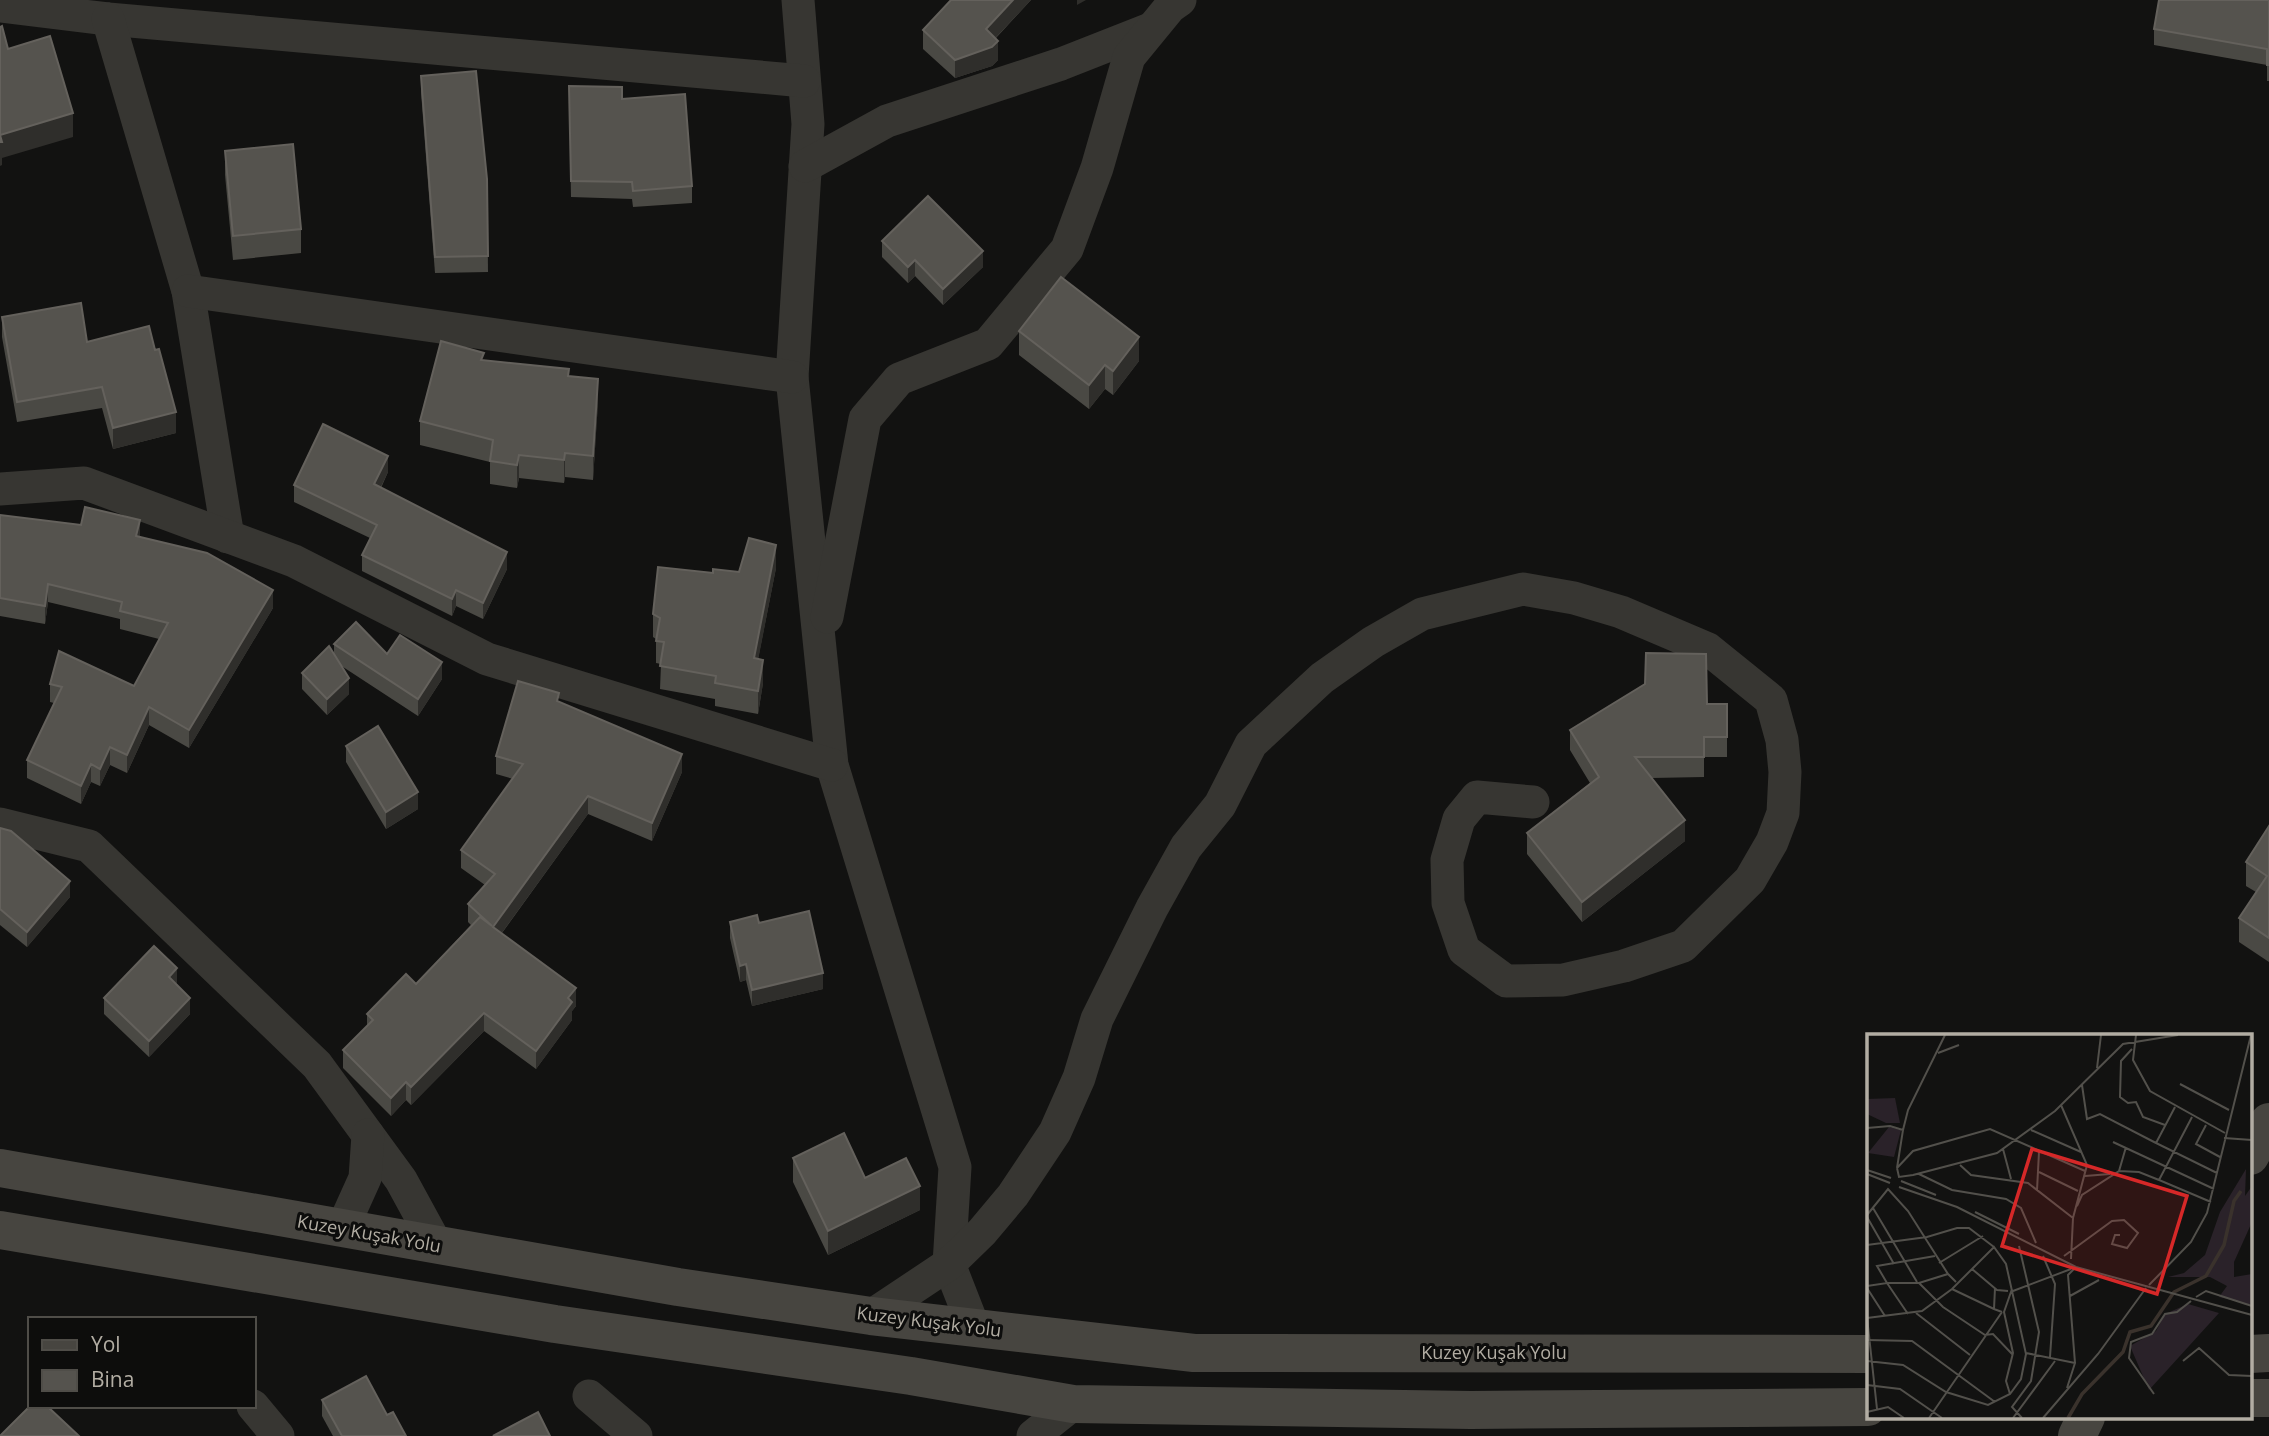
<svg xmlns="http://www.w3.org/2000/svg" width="2269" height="1436" font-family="'Open Sans',sans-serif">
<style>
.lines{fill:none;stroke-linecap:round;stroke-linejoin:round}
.street{stroke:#373632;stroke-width:33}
.secondary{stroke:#474540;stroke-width:38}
.wall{fill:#4a4944}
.shaded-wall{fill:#2f2e2b}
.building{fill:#55534e;stroke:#64615c;stroke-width:2}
.labels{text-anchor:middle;stroke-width:6;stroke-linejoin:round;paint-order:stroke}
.street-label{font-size:18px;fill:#b2ada3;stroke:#0d0d0c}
.inset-river{fill:none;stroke:#3a322c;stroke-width:3.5}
.inset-road{fill:none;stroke:#52504b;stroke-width:2}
.view{fill:#d62828;fill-opacity:0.15;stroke:#d62828;stroke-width:3.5}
.inset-edge{fill:none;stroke:#b2ada3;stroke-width:3.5}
</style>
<rect width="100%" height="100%" fill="#121211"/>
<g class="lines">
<!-- street -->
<g class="street">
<polyline points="798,0 808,124 792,377 832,765 955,1167 949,1264 974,1328"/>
<polyline points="0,6 108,19 804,81"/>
<polyline points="108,19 188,291 228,537"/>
<polyline points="805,166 887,121 1061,64 1150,29"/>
<polyline points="188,291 792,377"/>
<polyline points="0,489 84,483 294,561 487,659 832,765"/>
<polyline points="827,617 865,419 899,379 988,344 1067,249 1097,168 1129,57 1170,7 1180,0"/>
<polyline points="0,824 89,846 317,1065 401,1180 437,1246"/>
<polyline points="342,1229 365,1178 368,1135"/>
<polyline points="871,1316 949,1264 982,1232 1013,1195 1055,1132 1079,1078 1097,1019 1152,908 1186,847 1220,805 1251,744 1322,678 1373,642 1422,614 1523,589 1574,598 1621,612 1708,649 1771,700 1782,740 1785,772 1783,813 1772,842 1750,880 1683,946 1624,966 1563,980 1506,981 1464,950 1448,903 1447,860 1459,819 1477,797 1533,802"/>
<polyline points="589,1396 636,1436"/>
<polyline points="253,1406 278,1436"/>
<polyline points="1033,1436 1073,1404"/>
</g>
<!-- secondary -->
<g class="secondary">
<polyline points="2250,1156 2269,1122"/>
<polyline points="0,1168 678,1287 871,1316 1194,1353 1868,1354"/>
<polyline points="0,1230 555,1324 911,1376 1073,1404 1471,1410 1868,1407"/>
<polyline points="2250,1354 2269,1353"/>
<polyline points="2250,1398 2269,1398"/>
<polyline points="2077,1436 2086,1417"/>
</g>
</g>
<!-- wall -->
<g class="wall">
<polygon points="951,0 1031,0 996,38 998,60 992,66 955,78 923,49 923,30"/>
<polygon points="2269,0 2269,81 2267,81 2267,65 2154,45 2154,29"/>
<polygon points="421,76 487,179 488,272 435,273 421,92"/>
<polygon points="569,86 622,99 692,186 692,203 633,207 632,199 571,197"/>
<polygon points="225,151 301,229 301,253 233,260 225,175"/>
<polygon points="882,241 983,267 943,305 915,276 908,283 882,257"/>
<polygon points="2,317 87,342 176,433 113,449 102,408 17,422 2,337"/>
<polygon points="1019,331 1139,361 1113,395 1105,389 1089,409 1019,355"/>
<polygon points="484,360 569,376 598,402 593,480 565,477 564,483 519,478 517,488 490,484 490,462 420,445 420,421"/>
<polygon points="388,472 381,488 507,569 483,619 456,606 452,616 362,571 362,555 370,538 294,502 294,485"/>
<polygon points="0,515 140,537 273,608 189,748 149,725 127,773 110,765 100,786 91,782 81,804 27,778 27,760 54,703 50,702 50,684 134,686 159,639 120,629 120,619 48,602 45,624 0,616"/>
<polygon points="776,568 758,659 763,683 758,714 715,706 715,699 660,689 661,664 656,663 656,639 653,637 653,614 713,573 739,572"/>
<polygon points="334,644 387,654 442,679 418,716 340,665 349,694 327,715 302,689 302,673 334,653"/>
<polygon points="559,702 682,772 652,841 588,814 502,933 576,1006 572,1011 572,1020 536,1069 484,1031 411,1105 406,1100 391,1116 343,1068 343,1050 367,1027 367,1014 416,984 471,925 468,922 468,904 485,885 461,868 461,850 513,779 496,774 496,756"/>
<polygon points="1707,704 1727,704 1727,757 1704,757 1704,777 1652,778 1685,841 1582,922 1527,854 1527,833 1590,783 1570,750 1570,730"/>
<polygon points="346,746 418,809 386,829 346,762"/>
<polygon points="2269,826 2269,962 2239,942 2239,918 2256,892 2246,886 2246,862"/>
<polygon points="0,828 70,897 27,947 0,925"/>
<polygon points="730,922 759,923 823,989 752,1006 746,980 740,982 730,938"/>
<polygon points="177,984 190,1014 149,1057 104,1014 104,998"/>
<polygon points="793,1158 865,1178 920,1210 828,1255 793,1182"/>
<polygon points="322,1400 387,1415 406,1436 333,1436 322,1416"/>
</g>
<!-- shaded-wall -->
<g class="shaded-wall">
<polygon points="1013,0 1031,0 986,48 986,29"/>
<polygon points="1077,0 1086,0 1077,5"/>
<polygon points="998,41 998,60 992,66 955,78 955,60"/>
<polygon points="73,113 73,137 2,158 2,165 0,166 0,135"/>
<polygon points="983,251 983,267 943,305 943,289"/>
<polygon points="915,260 915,276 908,283 908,267"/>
<polygon points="1139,337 1139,361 1113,395 1113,371"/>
<polygon points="1105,365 1105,389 1089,409 1089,385"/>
<polygon points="598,379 598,402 593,480 593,456"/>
<polygon points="176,412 176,433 113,449 113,428"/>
<polygon points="565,453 565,477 564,483 564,460"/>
<polygon points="519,455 519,478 517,488 517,465"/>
<polygon points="388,456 388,472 374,501 374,484"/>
<polygon points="140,520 140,538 136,536"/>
<polygon points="776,545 776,568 754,681 754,658"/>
<polygon points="507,552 507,569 483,619 483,603"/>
<polygon points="48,584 48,602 45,624 45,606"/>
<polygon points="273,590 273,608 189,748 189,730"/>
<polygon points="456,590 456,606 452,616 452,599"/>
<polygon points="763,660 763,683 758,714 758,691"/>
<polygon points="442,662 442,679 418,716 418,699"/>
<polygon points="349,678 349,694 327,715 327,699"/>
<polygon points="149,707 149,725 127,773 127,755"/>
<polygon points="110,747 110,765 100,786 100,769"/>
<polygon points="682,754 682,772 652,841 652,823"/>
<polygon points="91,764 91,782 81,804 81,786"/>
<polygon points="418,792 418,809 386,829 386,812"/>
<polygon points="588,796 588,814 493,945 493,927"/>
<polygon points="1685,820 1685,841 1582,922 1582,902"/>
<polygon points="70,881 70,897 27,947 27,932"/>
<polygon points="746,964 746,980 740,982 740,966"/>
<polygon points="177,968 177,984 169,977"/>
<polygon points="823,973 823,989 752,1006 752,990"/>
<polygon points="576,988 576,1006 572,1011 572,1020 536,1069 536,1051 568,998"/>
<polygon points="190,998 190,1014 149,1057 149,1041"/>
<polygon points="484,1013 484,1031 411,1105 411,1087"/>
<polygon points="406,1082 406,1100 391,1116 391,1098"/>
<polygon points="920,1186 920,1210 828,1255 828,1231"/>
</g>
<!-- building -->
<g class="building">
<polygon points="951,0 1013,0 986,29 998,41 992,47 955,60 923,30"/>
<polygon points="2159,0 2269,0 2269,65 2267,65 2267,49 2154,29"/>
<polygon points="2,26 8,49 50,36 73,113 0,135 2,142 0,142 0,27"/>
<polygon points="476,71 487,179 488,256 435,257 421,76"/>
<polygon points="569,86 622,87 622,99 685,94 692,186 633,191 632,182 571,181"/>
<polygon points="293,144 301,229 233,236 225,151"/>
<polygon points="928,196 983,251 943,289 915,260 908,267 882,241"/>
<polygon points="1061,277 1139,337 1113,371 1105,365 1089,385 1019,331"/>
<polygon points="81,303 87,342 149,326 155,350 159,349 176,412 113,428 102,387 17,402 2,317"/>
<polygon points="441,341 484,353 481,360 569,369 568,376 598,379 593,456 565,453 564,460 519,455 517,465 490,461 493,440 420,421"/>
<polygon points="323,424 388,456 374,484 507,552 483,603 456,590 452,599 362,555 377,525 294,485"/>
<polygon points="85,507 140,520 136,536 207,553 273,590 189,730 149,707 127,755 110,747 100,769 91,764 81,786 27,760 62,687 50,684 59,651 134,686 168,623 120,611 122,602 48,584 45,606 0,598 0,515 81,525"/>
<polygon points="749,538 776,545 754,658 763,660 758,691 715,683 716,676 660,666 664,642 656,641 660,618 653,614 658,567 713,573 713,569 739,572"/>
<polygon points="356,622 387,654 400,635 442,662 418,699 334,644"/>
<polygon points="329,646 349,678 327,699 302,673"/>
<polygon points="1646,653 1706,654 1707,704 1727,704 1727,737 1704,737 1704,757 1635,757 1685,820 1582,902 1527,833 1599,777 1570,730 1645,684"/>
<polygon points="518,681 559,693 557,701 682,754 652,823 588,796 493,927 576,988 568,998 572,1002 536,1051 484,1013 411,1087 406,1082 391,1098 343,1050 373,1020 367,1014 406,974 416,984 480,917 492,926 468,904 495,874 461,850 523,764 496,756"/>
<polygon points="378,726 418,792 386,812 346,746"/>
<polygon points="2269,826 2269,938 2239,918 2267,876 2246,862"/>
<polygon points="0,828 11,831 70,881 27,932 0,909"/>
<polygon points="809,911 823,973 752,990 746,964 740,966 730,922 757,915 759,923"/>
<polygon points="154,946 177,968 169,977 190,998 149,1041 104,998"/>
<polygon points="844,1133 865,1178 906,1158 920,1186 828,1231 793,1158"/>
<polygon points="366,1376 387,1415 393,1412 406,1436 342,1436 322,1400"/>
<polygon points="30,1406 47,1406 79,1436 0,1436"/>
<polygon points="538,1412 550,1436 493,1436"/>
</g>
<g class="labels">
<!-- street labels -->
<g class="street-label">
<text transform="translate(369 1234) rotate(10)" y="6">Kuzey Kuşak Yolu</text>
<text transform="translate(929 1322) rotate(7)" y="6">Kuzey Kuşak Yolu</text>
<text x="1494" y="1359">Kuzey Kuşak Yolu</text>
</g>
</g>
<!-- overview -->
<g transform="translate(1867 1034)">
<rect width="385" height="385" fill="#121211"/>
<path d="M379,135l-1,27 7,-10v36l-18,40v15l18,-3v31l-33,-8 8,-11 -17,-9h-42l16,-4 21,-18 15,-43zM321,270l31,9 -70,77 -19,-44 26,-15 9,-17z" fill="#2a2229"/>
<path d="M28,64l5,25h-14l-19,-9v-15zM22,93l12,3 -7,27 -26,-4z" fill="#2a2229"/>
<path class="inset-river" d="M201,384l14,-24 41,-42 7,-20 21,-6 23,-34 32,-16 18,-31 10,-44 7,-10"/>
<path class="inset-road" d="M269,1l-3,25 17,31 75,42M265,15l-11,12 -1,36 8,6 8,-1 7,15 22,8M71,19l21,-8M230,34l4,-33M313,50l49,26M215,51l5,34 13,-5 56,29M194,71l26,60 -14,53 -2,41M308,73l-19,36 61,30M325,83l-33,63 52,22M339,91l-10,19 24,13M0,94l23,-2 13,4 -6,38M36,96l5,-20 37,-75M164,96l50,22M357,104l28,2M246,108l101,47M136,115l8,30M93,131l11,10 57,8 45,35M30,134l16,-17 77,-22 95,42M30,134l2,9 14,-2M0,136l24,8M252,137l20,1 20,8M172,138l39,19M0,140l23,9M52,140l33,16 54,9 15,9 15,35M46,141l84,-22 58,-42 68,-67 55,-9M218,142l25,-2M34,147l35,14M32,153l58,20 119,60 176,48M170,156l2,-38M210,172l5,-11 37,-24 7,-24M6,174l44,74M108,178l44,22M0,181l21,-26 20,22 40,63M0,183l27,47M0,211l60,-8 30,-9h12l25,19M152,212l20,86 -8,49 -19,26 10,11M68,222l-58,10 10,17h32l29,-9 8,8M176,222l12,28 -5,73M197,222l48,-35 12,-1 14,13 -11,15 -15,-4 3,-9h5M72,229l44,-27M105,235l25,21 11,1M52,249l24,24 42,28 8,-1 20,21M282,251l42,-43 16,-29 44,-178M0,252l20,-3 21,31M0,254l18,28M128,254l-1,21 8,3M85,255l42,20M146,257l58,-22M203,262l29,-16M329,263l10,-6 46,15M49,279l54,42M0,283l10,92M0,284l55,-7 30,-22 42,-42 12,17 20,90 -5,25 -11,15 -22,11 -42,-13 -43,-27 -36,-4M0,306l45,1 83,61M159,319l49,10M316,327l16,-13 30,27 23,1M0,351l33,4 42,29M200,354l8,-25 -7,-88 8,-8M143,360l-4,-13 7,-28 -9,-41 8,-23M287,360l-25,-36 2,-16 21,-8 13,-20 12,-2 14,-11M0,378l21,-5 16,11M62,384l73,-106M146,384l42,-57M176,384l55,-64 48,-66"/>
<path class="view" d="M165,115l155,47 -30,98 -155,-48z"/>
<rect width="385" height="385" class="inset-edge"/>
</g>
<!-- legend -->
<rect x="28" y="1317" width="228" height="91" fill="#0d0d0c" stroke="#4f4d48" stroke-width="2"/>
<rect x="42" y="1340" width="35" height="10" fill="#474540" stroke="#4f4d48" stroke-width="2"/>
<text x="91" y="1352" font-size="21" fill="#b2ada3">Yol</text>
<rect x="42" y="1370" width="35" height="21" fill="#55534e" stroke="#4f4d48" stroke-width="2"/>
<text x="91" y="1387" font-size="21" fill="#b2ada3">Bina</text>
</svg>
